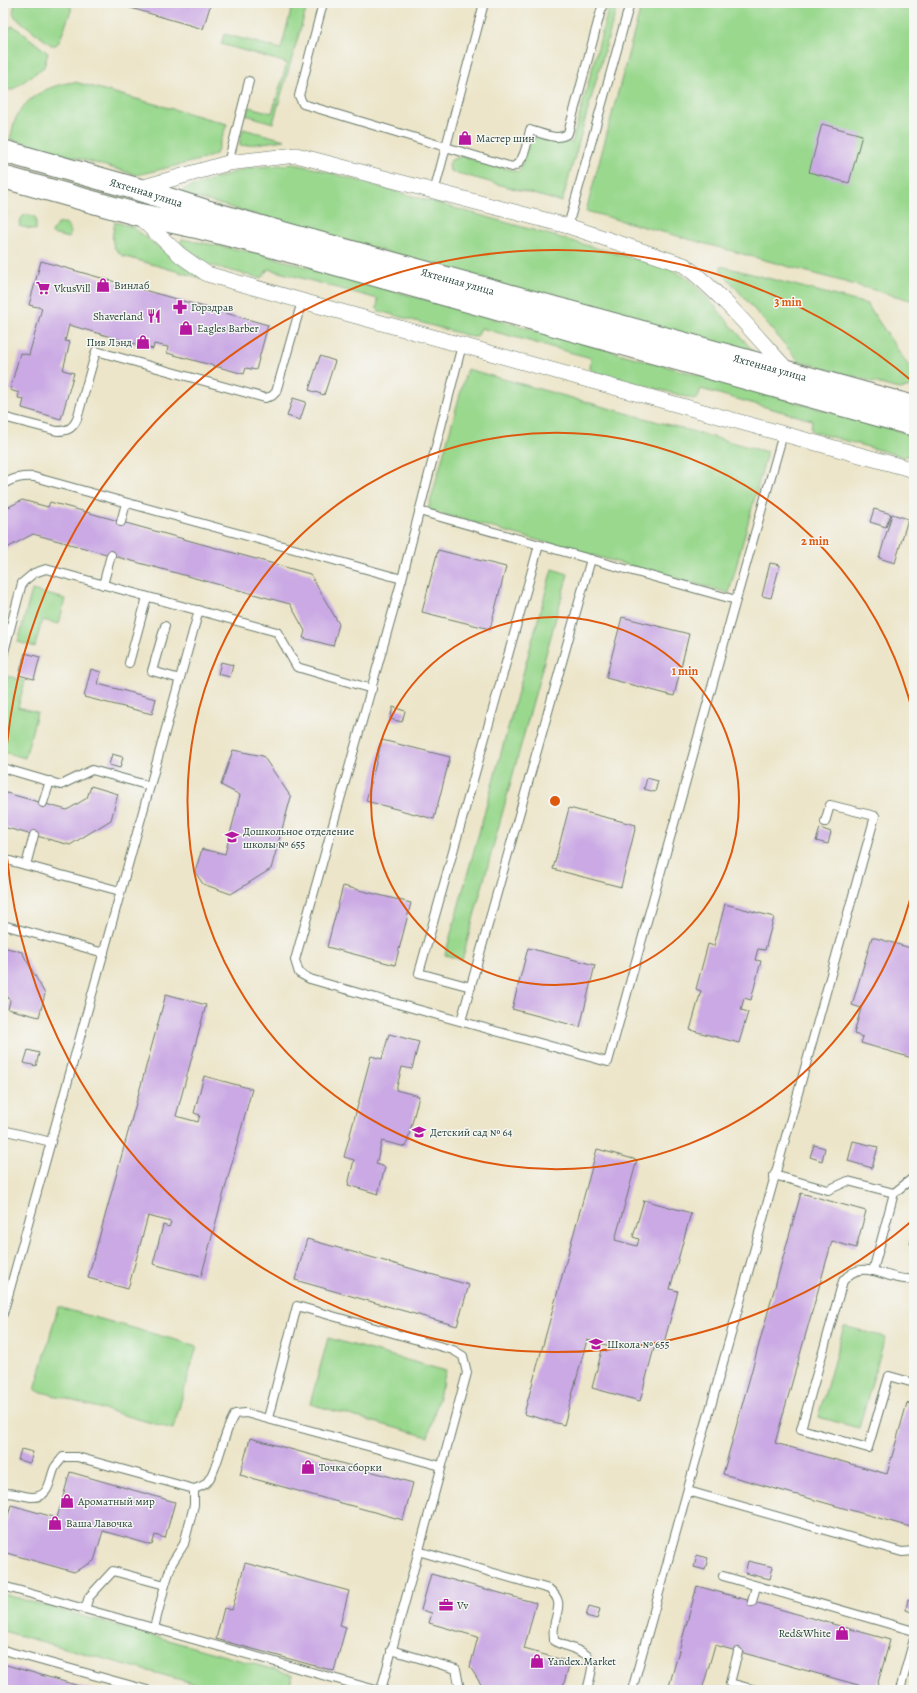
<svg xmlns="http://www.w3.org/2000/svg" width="917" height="1693" font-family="Alegreya,serif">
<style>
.green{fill:#9ad88e;stroke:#5c8a61}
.building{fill:#caa9e4}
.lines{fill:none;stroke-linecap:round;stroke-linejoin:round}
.lane-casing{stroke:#677868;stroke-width:10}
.street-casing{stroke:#677868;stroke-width:16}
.secondary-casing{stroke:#677868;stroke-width:24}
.lane{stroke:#fff;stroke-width:8}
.street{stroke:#fff;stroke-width:15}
.secondary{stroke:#fff;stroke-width:22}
.ring{fill:none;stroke:#de580e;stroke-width:2}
.labels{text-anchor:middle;stroke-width:3;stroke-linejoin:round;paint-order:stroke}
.poi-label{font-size:11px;fill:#1f3d34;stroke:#f6f6f2;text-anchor:start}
.street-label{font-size:11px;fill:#1f3d34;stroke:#f6f6f2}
.centre{fill:#de580e;stroke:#f6f6f2;stroke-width:2}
.ring-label{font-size:12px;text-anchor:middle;font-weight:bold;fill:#de580e;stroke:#f6f6f2;stroke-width:3;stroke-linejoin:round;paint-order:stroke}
</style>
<rect width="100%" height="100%" fill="#f6f6f2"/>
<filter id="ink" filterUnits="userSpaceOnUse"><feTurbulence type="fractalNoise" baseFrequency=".025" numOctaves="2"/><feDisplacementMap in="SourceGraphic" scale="8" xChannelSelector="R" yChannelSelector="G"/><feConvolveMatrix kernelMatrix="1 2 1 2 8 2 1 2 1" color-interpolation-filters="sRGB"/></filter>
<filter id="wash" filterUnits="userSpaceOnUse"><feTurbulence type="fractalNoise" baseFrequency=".012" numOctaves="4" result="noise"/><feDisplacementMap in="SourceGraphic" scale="16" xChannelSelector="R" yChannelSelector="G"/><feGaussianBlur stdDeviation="0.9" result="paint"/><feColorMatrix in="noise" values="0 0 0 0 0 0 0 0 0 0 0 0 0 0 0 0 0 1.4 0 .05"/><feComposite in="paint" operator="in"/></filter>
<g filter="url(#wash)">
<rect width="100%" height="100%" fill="#ece5c9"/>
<!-- green -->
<g class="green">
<polygon points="15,3 71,3 71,11 59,42 56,45 51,45 15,17 13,12"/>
<polygon points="293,3 308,3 273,123 246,115 249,107 272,113 287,63 221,44 224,34 281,49"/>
<polygon points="610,3 618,3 562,202 450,171 449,165 451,160 462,156 519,172 530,140 540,136 572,143"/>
<polygon points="642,3 914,3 914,301 586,211"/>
<path d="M11,26l4,1 33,26 -4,14 -32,23 -9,-1c0,-16 -3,-51 8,-63z"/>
<path d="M75,82l152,42 -11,30 -12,5 -67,16 -127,-36c2,-7 3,-15 6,-21 10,-22 36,-34 59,-36z"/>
<polygon points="243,129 285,140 240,146 240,140"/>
<polygon points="293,164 313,168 671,269 691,281 713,304 758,357 183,194 183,190 187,188 247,168"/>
<polygon points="24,215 31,215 36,218 36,230 19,226 21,219"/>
<path d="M115,222l18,5 43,34 28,18 -81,-23c-14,-9 -11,-19 -8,-34z"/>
<path d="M65,223c6,4 6,8 4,15l-17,-4c2,-7 4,-11 13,-11z"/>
<polygon points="182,239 257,253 914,435 914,448 912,448 909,455 904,457 814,432 811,430 812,420 701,389 697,399 694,399 592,371 590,369 591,358 481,328 477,337 473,337 379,311 377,309 378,299 268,269 263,277 259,278 209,265 180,243"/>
<polygon points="721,266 867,304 914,374 914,384 908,388 898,389 799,361 721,271"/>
<polygon points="467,369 767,452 729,593 428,510"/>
<polygon points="552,569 568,574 462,960 445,955"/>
<polygon points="32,590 65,599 59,624 42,620 35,647 18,642"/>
<polygon points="8,676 25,681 18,707 37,712 25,758 3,752 3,695"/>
<polygon points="58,1307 197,1346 173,1429 35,1390"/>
<polygon points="844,1326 885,1337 859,1428 818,1417"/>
<polygon points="328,1338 446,1371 428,1437 310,1404"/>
<polygon points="3,1594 293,1675 289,1690 218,1690 3,1631"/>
</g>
<g id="blocks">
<!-- building -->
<g class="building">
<polygon points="125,3 211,3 203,29 124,6"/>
<polygon points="822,124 862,135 849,183 809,172"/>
<polygon points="41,261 268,325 256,370 246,368 244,374 167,353 168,347 154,344 153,349 69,325 65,341 70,342 63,370 74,373 61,419 22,408 24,399 18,398 19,393 10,390 20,353 29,355 42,308 29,305"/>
<polygon points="320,356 335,361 324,395 309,390"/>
<polygon points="293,398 306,402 300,420 287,416"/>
<polygon points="22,500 48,507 50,502 310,574 339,624 333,646 303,638 305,631 290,604 33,534 7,548 3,562 3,510"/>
<polygon points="874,509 891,514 886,527 870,522"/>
<polygon points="892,514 908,519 895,563 879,558"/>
<polygon points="438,550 506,567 490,629 422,612"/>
<polygon points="770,563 780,565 771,598 762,596"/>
<polygon points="622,617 689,634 674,696 606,678"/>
<polygon points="25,653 40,657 34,679 19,675"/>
<polygon points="221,662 233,665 230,677 218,674"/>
<polygon points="91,669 101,672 98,684 156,699 152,714 84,697"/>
<polygon points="393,707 405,711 402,722 390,719"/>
<polygon points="382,740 450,757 434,819 366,801"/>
<polygon points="233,750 263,756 291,797 271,869 231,894 203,884 195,872 202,849 225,854 240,795 221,785"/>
<polygon points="112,754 123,757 120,768 109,765"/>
<polygon points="647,778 658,781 655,792 644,789"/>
<polygon points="91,786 118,794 111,820 70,845 3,827 3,792 67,810 87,798"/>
<polygon points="569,808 636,825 621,887 553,869"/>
<polygon points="820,828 831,832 828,844 816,841"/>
<polygon points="343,886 411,903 395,965 327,947"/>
<polygon points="725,904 774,917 765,950 758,949 755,960 761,961 751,1000 744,998 741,1010 748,1012 739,1043 690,1030 701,991 696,989 708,944 714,946"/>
<polygon points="872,937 914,949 914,1050 912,1058 861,1043 863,1037 854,1034 861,1008 852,1005"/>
<polygon points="3,947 22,952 45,994 39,1017 8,1009 10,1001 3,988"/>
<polygon points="528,948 595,965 580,1027 512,1009"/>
<polygon points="166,994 206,1005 176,1116 198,1122 200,1115 194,1113 204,1076 252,1089 201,1277 153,1264 163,1225 169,1227 171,1222 148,1216 128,1289 88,1278"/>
<polygon points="389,1034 419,1042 412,1069 402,1067 396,1090 419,1096 406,1147 382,1141 376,1164 385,1167 378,1194 348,1185 354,1160 344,1157 371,1056 382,1059"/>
<polygon points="28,1050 39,1053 36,1066 24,1063"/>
<polygon points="853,1141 878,1147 872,1168 848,1161"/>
<polygon points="814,1145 825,1148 822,1161 810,1157"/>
<polygon points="597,1149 637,1160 615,1240 637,1246 639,1239 633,1237 644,1200 691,1213 670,1289 678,1291 662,1350 654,1348 640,1401 592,1388 602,1350 608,1351 610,1346 587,1340 564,1425 524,1414"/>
<polygon points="801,1193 866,1211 856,1248 832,1241 775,1443 887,1474 907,1403 914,1405 914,1528 723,1474"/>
<polygon points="914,1230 914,1245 910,1244"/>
<polygon points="307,1239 469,1285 457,1326 295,1280"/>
<polygon points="250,1438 413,1483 403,1520 240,1475"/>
<polygon points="21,1449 33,1452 30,1463 18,1460"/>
<polygon points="70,1472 175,1502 165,1538 155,1535 152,1545 103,1531 94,1561 74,1572 3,1552 3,1534 11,1505 57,1518"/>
<polygon points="697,1555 708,1558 705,1570 694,1567"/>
<polygon points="748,1561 773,1567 770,1579 745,1573"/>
<polygon points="245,1563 349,1591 340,1625 346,1627 334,1671 216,1639 224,1608 232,1610"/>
<polygon points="431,1574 536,1603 524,1649 570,1662 562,1690 495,1690 482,1686 470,1667 478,1637 429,1623 432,1613 421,1610"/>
<polygon points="697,1586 890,1640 876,1690 715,1645 702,1690 668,1690"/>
<polygon points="908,1599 914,1601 914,1613 906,1610"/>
<polygon points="589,1606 600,1609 597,1619 586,1616"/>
<polygon points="3,1664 93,1690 3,1690"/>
</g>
</g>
</g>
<g filter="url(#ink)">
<use href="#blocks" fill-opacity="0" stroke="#677868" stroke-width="1"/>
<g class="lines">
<defs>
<g id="lane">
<path d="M323,3l-23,89 -1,4 4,8 209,63c13,-4 15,-25 18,-37 11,3 29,12 38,3l35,-130"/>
<polyline points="228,163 249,81"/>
<polyline points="434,192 484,3"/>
<polyline points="568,226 630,3"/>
<polyline points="462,345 402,579 295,960 299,973 310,979 369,996 608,1062 736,600 783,434"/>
<path d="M3,417l54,14c11,0 16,-3 20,-12l19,-68 169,47 7,-2 4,-4 26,-91"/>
<path d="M3,484c11,-6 19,-8 31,-7l368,102"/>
<polyline points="419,511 736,600"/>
<polyline points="121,522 126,503"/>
<polyline points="103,585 111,555"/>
<polyline points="165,626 152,671 180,679"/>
<polyline points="3,656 22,583 34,573 46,569 277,632 297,667 372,689"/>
<polyline points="129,663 147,597"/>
<polyline points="3,768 61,785 92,770 150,786"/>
<polyline points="43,803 50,781"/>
<polyline points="3,859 120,891"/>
<polyline points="26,865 34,835"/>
<polyline points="3,925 104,953"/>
<polyline points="471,987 419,973 539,545"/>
<polyline points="461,1021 591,559"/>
<polyline points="3,1130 51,1142"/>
<polyline points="774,1175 828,1190 848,1181 894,1193"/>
<polyline points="873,1271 894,1193 914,1177"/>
<path d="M914,1279c-26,4 -50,-24 -71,2l-42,148 67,19 21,-72 25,7"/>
<polyline points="3,1314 199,610"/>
<polyline points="268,1418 297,1306 453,1350 463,1356 467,1373 381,1690"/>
<polyline points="688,1491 902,1552 914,1551"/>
<path d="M3,1493c10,-1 19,3 28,4 20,1 18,-18 24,-30 2,-3 6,-7 8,-10h14l117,32c3,-1 9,-3 11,-5 13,-11 18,-53 30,-70l11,-1 195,53"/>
<path d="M418,1551l131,38c16,13 7,22 5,38 -1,5 0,9 0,14 13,7 41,10 38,27 -1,7 -3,15 -5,22"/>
<polyline points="723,1576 914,1631"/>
<polyline points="3,1586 85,1609 89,1597 113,1571 165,1585 172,1563 184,1544 194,1505 194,1489"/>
<polyline points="752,1602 756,1586"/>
<polyline points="85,1609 376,1690"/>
<polyline points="154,1628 165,1585"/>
<polyline points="3,1650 147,1690"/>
<polyline points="391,1650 456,1669 460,1690"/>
<polyline points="738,1652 730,1683 756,1690"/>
<polyline points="632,1690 875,816 830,805 825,822"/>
<polyline points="900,1690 914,1639"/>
</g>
<g id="street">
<path d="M137,189l91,-26 68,-8 272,71 116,39c37,28 73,72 105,107"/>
<polyline points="137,215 180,255 207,274 302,301 914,470"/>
</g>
<g id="secondary">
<path id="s1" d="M3,151l134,38 69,22 59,17 649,179"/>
<polyline points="3,177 136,214 201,228 260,243 914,425"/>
</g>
</defs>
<!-- lane casing -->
<use href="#lane" class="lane-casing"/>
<!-- street casing -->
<use href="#street" class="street-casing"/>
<!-- secondary casing -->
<use href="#secondary" class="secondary-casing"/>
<!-- lane -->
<use href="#lane" class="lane"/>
<!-- street -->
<use href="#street" class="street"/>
<!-- secondary -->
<use href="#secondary" class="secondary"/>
</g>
</g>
<!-- distance rings -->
<g class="ring">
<circle cx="555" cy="801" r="184"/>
<path d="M914 884A368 368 0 1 1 914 718"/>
<path d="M913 1220A551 551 0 1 1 913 382"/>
</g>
<!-- icons -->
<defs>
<symbol id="shop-bare" viewBox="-9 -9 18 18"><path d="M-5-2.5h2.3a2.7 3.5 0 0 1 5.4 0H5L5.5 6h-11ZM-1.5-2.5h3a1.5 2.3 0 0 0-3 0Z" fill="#b5179e" stroke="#f6f6f2" stroke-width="2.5" paint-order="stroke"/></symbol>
<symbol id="supermarket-bare" viewBox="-9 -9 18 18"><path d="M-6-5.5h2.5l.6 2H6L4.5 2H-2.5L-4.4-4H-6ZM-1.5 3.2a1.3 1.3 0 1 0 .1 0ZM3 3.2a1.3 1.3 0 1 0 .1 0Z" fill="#b5179e" stroke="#f6f6f2" stroke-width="2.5" paint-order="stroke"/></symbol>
<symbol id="pharmacy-bare" viewBox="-9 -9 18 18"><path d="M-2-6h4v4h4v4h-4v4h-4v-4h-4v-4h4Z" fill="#b5179e" stroke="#f6f6f2" stroke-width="2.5" paint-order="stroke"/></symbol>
<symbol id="restaurant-bare" viewBox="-9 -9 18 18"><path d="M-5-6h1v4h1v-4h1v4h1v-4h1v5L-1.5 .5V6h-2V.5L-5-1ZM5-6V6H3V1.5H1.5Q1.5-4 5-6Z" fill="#b5179e" stroke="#f6f6f2" stroke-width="2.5" paint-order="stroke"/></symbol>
<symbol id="school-bare" viewBox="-9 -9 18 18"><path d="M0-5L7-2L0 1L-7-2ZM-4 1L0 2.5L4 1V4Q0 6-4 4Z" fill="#b5179e" stroke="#f6f6f2" stroke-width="2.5" paint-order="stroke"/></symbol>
<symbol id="office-bare" viewBox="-9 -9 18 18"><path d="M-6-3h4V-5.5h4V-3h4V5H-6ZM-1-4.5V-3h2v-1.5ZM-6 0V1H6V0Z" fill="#b5179e" stroke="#f6f6f2" stroke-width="2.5" paint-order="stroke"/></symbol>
</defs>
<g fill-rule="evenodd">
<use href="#shop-bare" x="455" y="128" width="20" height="20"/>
<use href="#shop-bare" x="93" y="275" width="20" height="20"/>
<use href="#supermarket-bare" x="33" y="278" width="20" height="20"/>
<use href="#pharmacy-bare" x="170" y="297" width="20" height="20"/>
<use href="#restaurant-bare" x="144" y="306" width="20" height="20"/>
<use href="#shop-bare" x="176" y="318" width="20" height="20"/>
<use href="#shop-bare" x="133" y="332" width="20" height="20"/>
<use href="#school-bare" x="222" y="827" width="20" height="20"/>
<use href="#school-bare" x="409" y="1122" width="20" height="20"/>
<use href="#school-bare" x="586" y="1334" width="20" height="20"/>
<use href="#shop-bare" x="298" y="1457" width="20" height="20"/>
<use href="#shop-bare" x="57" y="1491" width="20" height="20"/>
<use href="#shop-bare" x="45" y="1513" width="20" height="20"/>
<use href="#office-bare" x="436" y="1595" width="20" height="20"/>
<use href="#shop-bare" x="832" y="1623" width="20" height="20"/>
<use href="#shop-bare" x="527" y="1651" width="20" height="20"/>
</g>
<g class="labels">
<!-- poi labels -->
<g class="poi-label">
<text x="476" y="142">Мастер шин</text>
<text x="114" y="289">Винлаб</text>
<text x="54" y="292">VkusVill</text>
<text x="191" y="311">Горздрав</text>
<text x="143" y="320" text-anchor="end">Shaverland</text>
<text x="197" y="332">Eagles Barber</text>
<text x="132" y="346" text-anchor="end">Пив Лэнд</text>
<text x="243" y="835">Дошкольное отделение<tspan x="243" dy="13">школы № 655</tspan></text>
<text x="430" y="1136">Детский сад № 64</text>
<text x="607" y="1348">Школа № 655</text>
<text x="319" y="1471">Точка сборки</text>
<text x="78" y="1505">Ароматный мир</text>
<text x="66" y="1527">Ваша Лавочка</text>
<text x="457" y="1609">Vv</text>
<text x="831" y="1637" text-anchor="end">Red&amp;White</text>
<text x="548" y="1665">Yandex.Market</text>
</g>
<!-- street labels -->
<g class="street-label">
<text dy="4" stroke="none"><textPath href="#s1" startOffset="149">Яхтенная улица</textPath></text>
<text dy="4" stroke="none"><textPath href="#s1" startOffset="473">Яхтенная улица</textPath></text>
<text dy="4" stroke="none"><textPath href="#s1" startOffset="797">Яхтенная улица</textPath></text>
</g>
</g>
<circle cx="555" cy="801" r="6" class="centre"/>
<g class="ring-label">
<text x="788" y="306">3 min</text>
<text x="815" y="545">2 min</text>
<text x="685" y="675">1 min</text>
</g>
<!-- margin -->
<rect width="917" height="1693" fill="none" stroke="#f6f6f2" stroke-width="16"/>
</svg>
